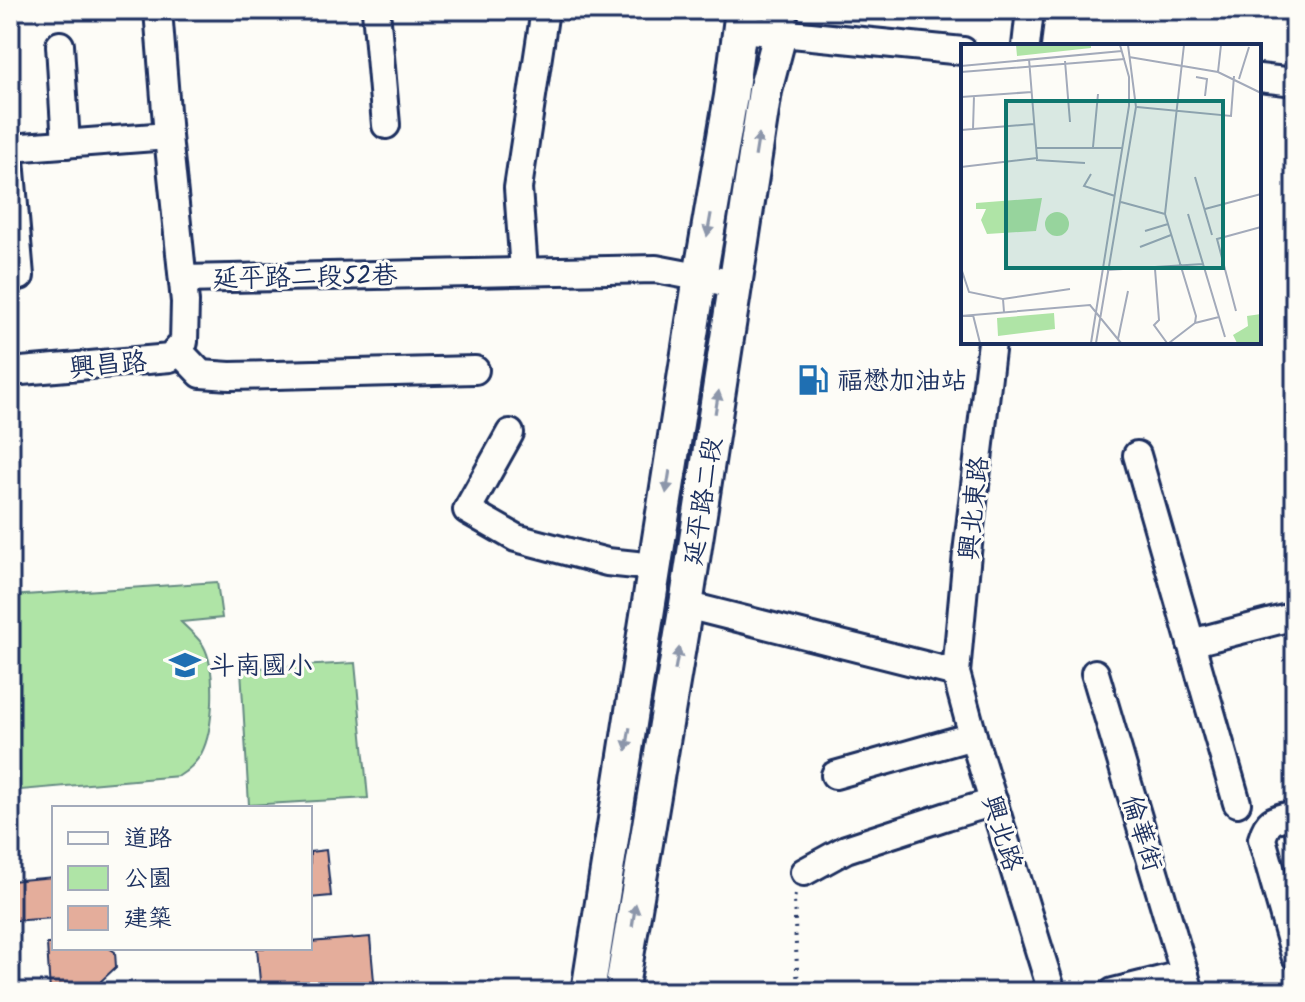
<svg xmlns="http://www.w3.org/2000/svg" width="1305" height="1002" font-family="Kalam,'LXGW WenKai TC',sans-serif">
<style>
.green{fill:#afe4a6;stroke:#658a82;stroke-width:2}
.building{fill:#e4ad9b;stroke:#1b2f5e;stroke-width:2}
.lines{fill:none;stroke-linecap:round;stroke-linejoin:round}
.minor-casing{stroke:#1b2f5e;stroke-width:32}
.major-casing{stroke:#1b2f5e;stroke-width:38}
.path{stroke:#1b2f5e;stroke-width:4;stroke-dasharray:2 6;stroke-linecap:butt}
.minor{stroke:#fdfcf7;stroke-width:26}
.major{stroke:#fdfcf7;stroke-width:32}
.oneway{fill:#8c96aa}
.labels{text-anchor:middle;stroke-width:6;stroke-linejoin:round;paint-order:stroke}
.street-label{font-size:26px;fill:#1b2f5e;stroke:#fdfcf7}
.poi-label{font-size:26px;fill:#1b2f5e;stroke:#fdfcf7;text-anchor:start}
.inset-road{fill:none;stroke:#a3aaba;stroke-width:2}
.view{fill:#0f766e;fill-opacity:0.15;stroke:#0f766e;stroke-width:4}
.inset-edge{fill:none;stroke:#1b2f5e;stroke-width:4}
</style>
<rect width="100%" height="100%" fill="#fdfcf7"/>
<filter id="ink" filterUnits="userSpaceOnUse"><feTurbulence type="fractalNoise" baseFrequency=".0125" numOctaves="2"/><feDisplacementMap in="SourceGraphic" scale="16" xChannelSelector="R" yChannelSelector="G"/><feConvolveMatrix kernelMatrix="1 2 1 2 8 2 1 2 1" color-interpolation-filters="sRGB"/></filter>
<g filter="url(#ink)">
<!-- green -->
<g class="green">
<path d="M217,582l5,36 -41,4c7,7 16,14 22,23 14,24 11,85 -2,109 -6,10 -12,16 -22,22l-169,15v-195z"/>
<polygon points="355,663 368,798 249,805 241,669"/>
</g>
<!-- building -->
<g class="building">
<polygon points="1295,829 1295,873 1284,832"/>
<polygon points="326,850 331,896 310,898 310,852"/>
<polygon points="54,877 54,918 10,921 10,881"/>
<polygon points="370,937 375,992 261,992 257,948 310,948 310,942"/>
<polygon points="47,944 54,944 54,948 109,948 115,952 116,967 101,981 103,992 50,992"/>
</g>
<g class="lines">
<defs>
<g id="minor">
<polyline points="376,10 386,125"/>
<polyline points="741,29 963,51"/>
<polyline points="60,45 66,144"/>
<polyline points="1026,46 1030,10"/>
<polyline points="1259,78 1295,82"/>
<polyline points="10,148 168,136"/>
<polyline points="10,159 20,276"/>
<polyline points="524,271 518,188 545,10"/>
<polyline points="183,279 656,269 735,284"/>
<polyline points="992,342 967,553 956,673 973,736 1052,992"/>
<polyline points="178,350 201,374 230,376 475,370"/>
<polyline points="10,372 170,358 184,342 185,302 168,136 158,10"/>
<polyline points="510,433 467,510 516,538 607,562 655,567"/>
<polyline points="1137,455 1237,803"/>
<polyline points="686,605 956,673"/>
<polyline points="1191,643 1295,616"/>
<polyline points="1095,673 1190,992"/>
<polyline points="835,775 973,736"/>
<path d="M1295,814c-20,5 -27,4 -33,25l33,116"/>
<polyline points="804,872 846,849 947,816 994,802"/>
<polyline points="1113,992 1185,974"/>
</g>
<g id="major">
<polyline points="588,992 700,277 731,96 742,10"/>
<polyline points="621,992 686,605 765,91 780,34 781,10"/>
</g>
</defs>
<!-- minor casing -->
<use href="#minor" class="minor-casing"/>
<!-- major casing -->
<use href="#major" class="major-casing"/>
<!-- path -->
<polyline class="path" points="795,895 794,899 798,992"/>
<!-- minor -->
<use href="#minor" class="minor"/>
<!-- major -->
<use href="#major" class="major"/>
</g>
<!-- one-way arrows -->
<defs><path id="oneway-solid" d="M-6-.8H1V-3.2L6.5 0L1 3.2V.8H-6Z" transform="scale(2)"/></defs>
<g class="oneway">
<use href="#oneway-solid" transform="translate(757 145) rotate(-81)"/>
<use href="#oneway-solid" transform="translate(709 225) rotate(100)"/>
<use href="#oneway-solid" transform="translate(717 402) rotate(-81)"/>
<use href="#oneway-solid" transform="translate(668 482) rotate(99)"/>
<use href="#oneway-solid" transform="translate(677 659) rotate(-80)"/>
<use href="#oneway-solid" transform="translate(628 739) rotate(99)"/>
<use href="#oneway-solid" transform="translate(634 915) rotate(-81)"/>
</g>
</g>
<!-- icons -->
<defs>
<symbol id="fuel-bare" viewBox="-9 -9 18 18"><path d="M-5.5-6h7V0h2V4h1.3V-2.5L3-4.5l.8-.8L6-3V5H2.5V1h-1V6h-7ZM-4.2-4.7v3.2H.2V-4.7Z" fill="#1f6fb2" stroke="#fdfcf7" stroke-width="2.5" paint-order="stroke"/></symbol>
<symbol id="school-bare" viewBox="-9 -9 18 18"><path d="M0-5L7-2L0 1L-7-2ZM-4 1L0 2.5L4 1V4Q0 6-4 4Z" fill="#1f6fb2" stroke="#fdfcf7" stroke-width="2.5" paint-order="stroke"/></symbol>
</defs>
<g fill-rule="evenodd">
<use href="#fuel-bare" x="791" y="358" width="44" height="44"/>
<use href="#school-bare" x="163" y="643" width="44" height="44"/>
</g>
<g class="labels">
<!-- street labels -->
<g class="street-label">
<text transform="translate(305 276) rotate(-1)" y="9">延平路二段52巷</text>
<text transform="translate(108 364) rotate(-5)" y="9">興昌路</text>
<text transform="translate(702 501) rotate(-81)" y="9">延平路二段</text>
<text transform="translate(973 508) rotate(-84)" y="9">興北東路</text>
<text transform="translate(1003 833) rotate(73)" y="9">興北路</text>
<text transform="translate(1143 833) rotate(73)" y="9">倫華街</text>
</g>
<!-- poi labels -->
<g class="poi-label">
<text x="837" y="389">福懋加油站</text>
<text x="209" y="674">斗南國小</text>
</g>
</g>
<!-- overview -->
<g transform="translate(961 44)">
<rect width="300" height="300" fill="#fdfcf7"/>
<path d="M55,1h75v3l-74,8zM81,154l-6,33 -49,3 -6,-14 5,-11h-10v-6zM84 180a12 12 0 1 1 24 0a12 12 0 1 1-24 0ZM93,269l1,16 -57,7 -1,-18zM300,270v29h-24l-4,-8 15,-9 -1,-10z" fill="#afe4a6"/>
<path class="inset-road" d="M168,13l89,15 43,21M104,17l5,61M0,22l161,-15M0,28l164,-13M257,28l3,-27M235,33l11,2 -2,17M278,35l10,-32M0,53l71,-5M176,63l94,9 3,-40M12,85l1,-33M0,86l73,-6M132,103l5,-53M76,104h85M75,116l49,3M0,123l76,-9 -8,-99M130,130l-7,12 31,10M234,133l17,58M160,158l44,12M244,165l56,-15M227,170l37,123M184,187l23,-7M179,203l31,-12M0,224l8,24 34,7 1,13M194,225l4,51 -5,5 13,18M146,226l96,-6M42,255l67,-10M275,267l-19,-72 44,-12M12,271l7,28M0,272l129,-11 31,38M234,279l24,-6M157,295l10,-48M130,299l38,-237v-29l-9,-32M135,299l40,-236 -8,-62M208,299l26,-20 1,-7 -31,-102 19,-169"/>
<path class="view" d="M45,57h217v167h-217z"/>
<rect width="300" height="300" class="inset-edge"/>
</g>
<!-- margin -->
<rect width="1305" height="1002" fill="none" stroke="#fdfcf7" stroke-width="40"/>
<rect x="20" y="20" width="1265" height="962" fill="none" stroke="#1b2f5e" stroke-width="3" filter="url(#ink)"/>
<!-- legend -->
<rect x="52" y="806" width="260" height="144" fill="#fdfcf7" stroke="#a3aaba" stroke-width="2"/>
<rect x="68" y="832" width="40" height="12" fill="#fdfcf7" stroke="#a3aaba" stroke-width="2"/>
<text x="124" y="846" font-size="24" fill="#1b2f5e">道路</text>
<rect x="68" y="866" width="40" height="24" fill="#afe4a6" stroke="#a3aaba" stroke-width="2"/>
<text x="124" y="886" font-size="24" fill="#1b2f5e">公園</text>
<rect x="68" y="906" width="40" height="24" fill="#e4ad9b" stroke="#a3aaba" stroke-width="2"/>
<text x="124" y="926" font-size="24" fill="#1b2f5e">建築</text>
</svg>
